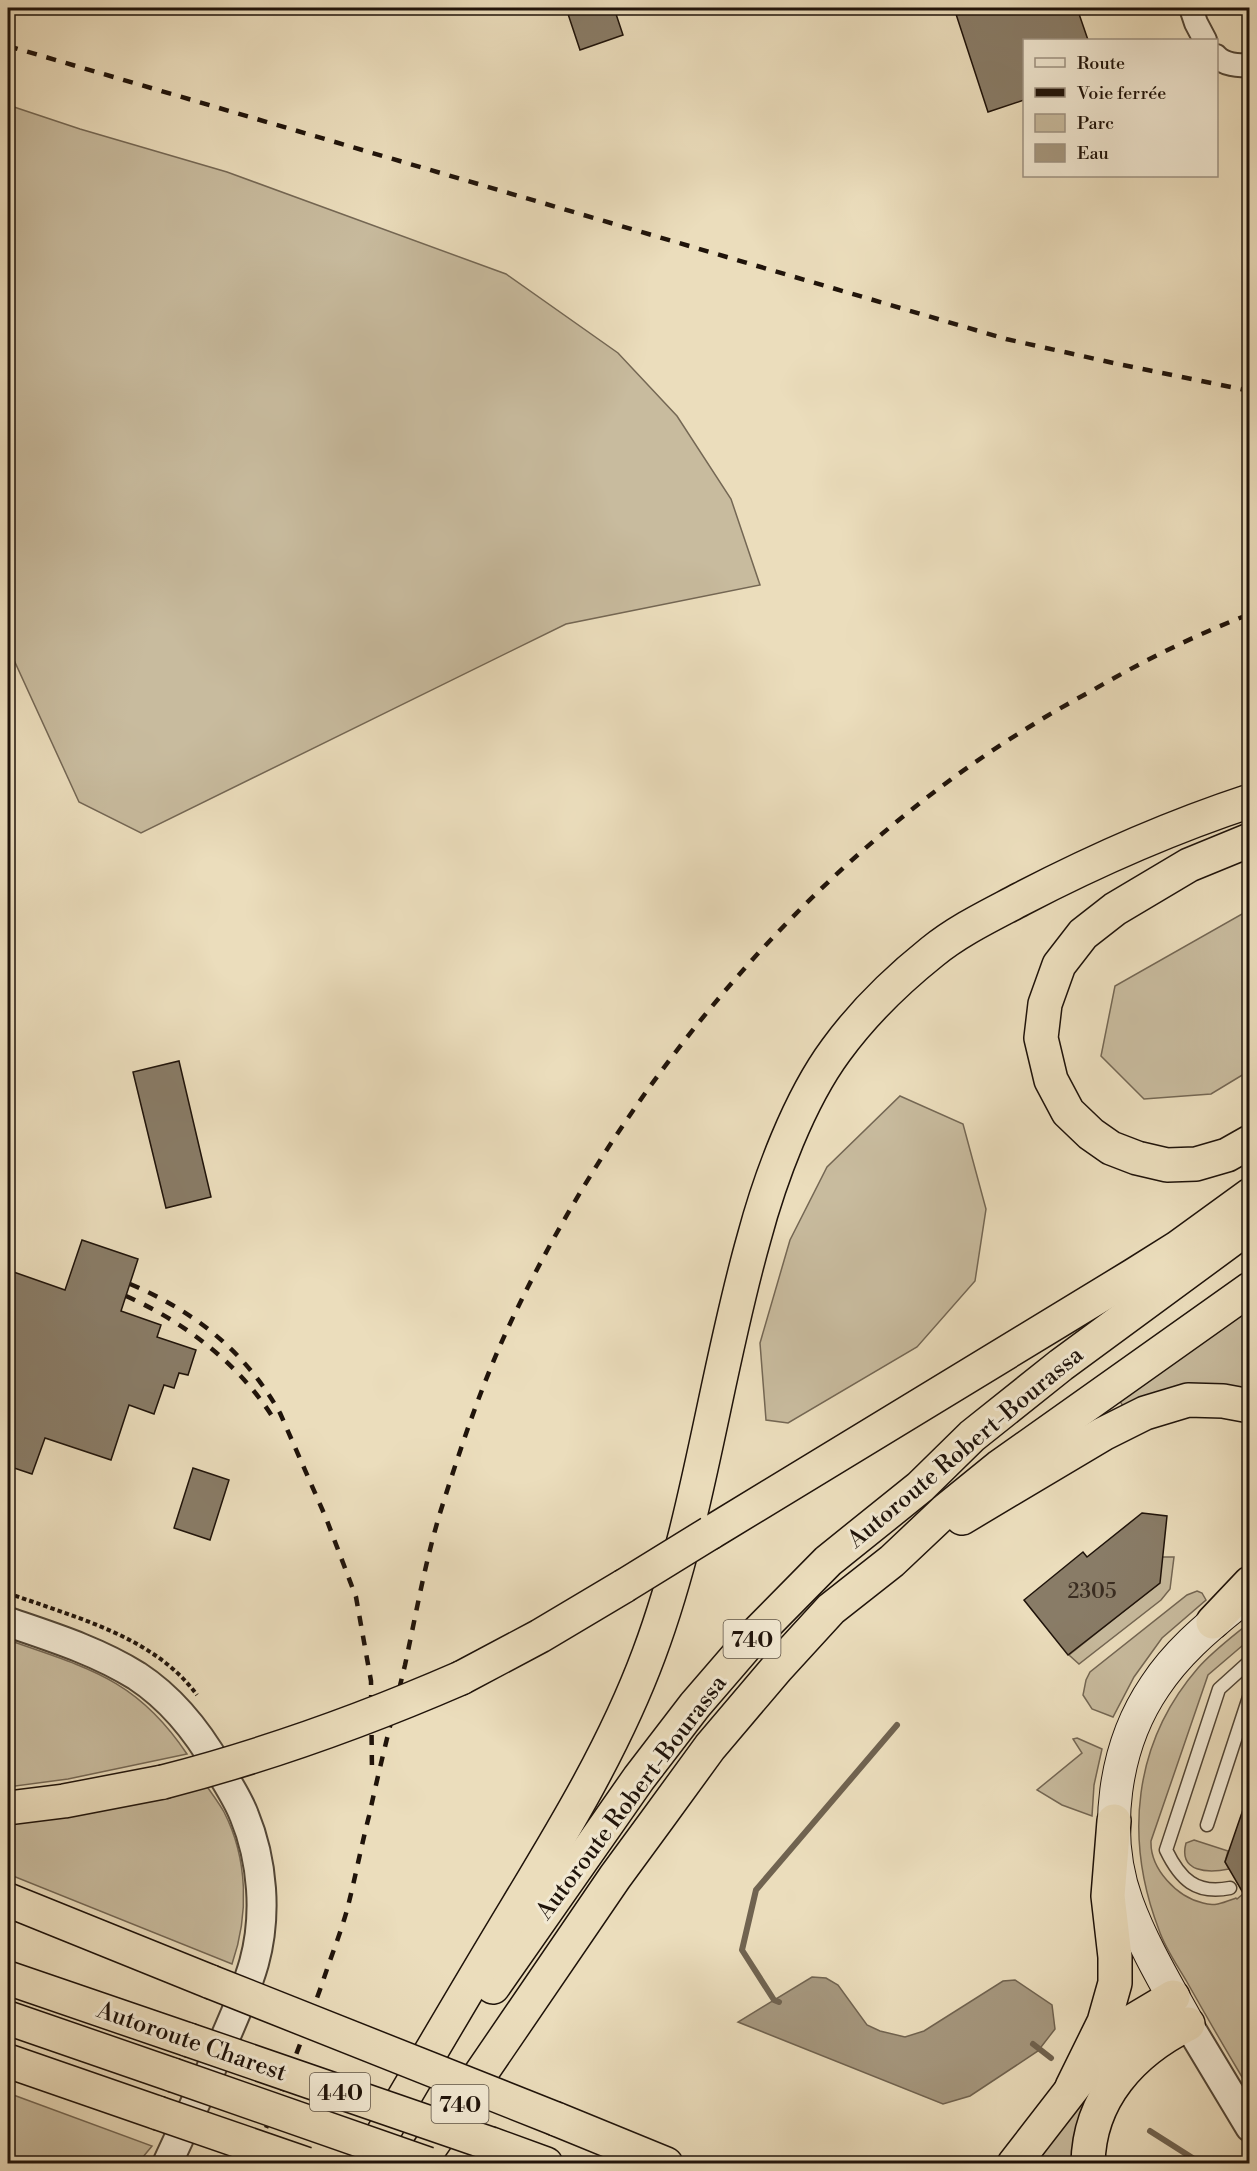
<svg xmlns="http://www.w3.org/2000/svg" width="1257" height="2171" font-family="'Libre Bodoni',serif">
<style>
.green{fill:#c8bb9e;stroke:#746754;stroke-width:1.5}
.water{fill:#a6987f;stroke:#706350;stroke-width:1.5}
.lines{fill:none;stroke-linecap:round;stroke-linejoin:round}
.stream{stroke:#706350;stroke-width:6}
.building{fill:#897c67;stroke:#1f130a;stroke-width:1.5}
.service-casing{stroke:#524636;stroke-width:15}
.minor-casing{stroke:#524636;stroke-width:26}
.tertiary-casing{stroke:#524636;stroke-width:32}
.secondary-casing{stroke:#1f130a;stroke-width:34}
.motorway-casing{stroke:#1f130a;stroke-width:36}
.path{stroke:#1f130a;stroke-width:4;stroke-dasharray:4.5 3;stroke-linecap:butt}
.service{stroke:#f2e9d3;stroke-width:12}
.minor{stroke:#f2e9d3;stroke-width:22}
.tertiary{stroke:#f2e9d3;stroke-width:28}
.secondary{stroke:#f2e9d3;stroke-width:32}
.motorway{stroke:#ebddbc;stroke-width:33}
.rail{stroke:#1f130a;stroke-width:4.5;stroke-dasharray:10 10;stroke-linecap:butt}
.motorway-bridge-casing{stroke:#1f130a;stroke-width:36;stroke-linecap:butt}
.motorway-bridge{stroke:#ebddbc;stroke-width:33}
.labels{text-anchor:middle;stroke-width:6;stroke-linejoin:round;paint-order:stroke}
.number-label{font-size:21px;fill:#3a2d21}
.shield{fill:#f2e9d3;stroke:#5e5346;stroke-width:1.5}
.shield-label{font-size:22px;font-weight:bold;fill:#1f130a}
.street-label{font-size:24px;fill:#1f130a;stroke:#f2e9d3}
</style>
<rect width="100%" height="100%" fill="#ebddbc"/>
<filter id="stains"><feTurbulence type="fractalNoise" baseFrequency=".00333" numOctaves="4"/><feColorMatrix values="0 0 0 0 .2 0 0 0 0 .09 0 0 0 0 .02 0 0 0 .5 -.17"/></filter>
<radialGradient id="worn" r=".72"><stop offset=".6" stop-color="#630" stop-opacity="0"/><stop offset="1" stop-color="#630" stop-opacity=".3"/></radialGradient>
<!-- green -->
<g class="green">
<polygon points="8,105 80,129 227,172 506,274 618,353 677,416 731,499 760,585 566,624 141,833 79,802 8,647"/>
<polygon points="1249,910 1249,1071 1211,1094 1144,1099 1101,1056 1115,986"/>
<polygon points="900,1096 963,1124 986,1209 975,1281 917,1347 788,1423 766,1420 760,1343 790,1240 827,1167"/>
<polygon points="1249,1309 1249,1393 1124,1408 1120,1401"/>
<polygon points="1162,1557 1174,1557 1170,1589 1161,1600 1079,1664 1069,1655 1159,1583"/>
<polygon points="1197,1591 1202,1593 1206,1600 1162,1638 1134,1677 1113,1717 1092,1709 1083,1695 1086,1680 1090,1672 1187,1595"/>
<path d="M1249,1623v17l-41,35 -57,166c-1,28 26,56 52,62 12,4 22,-1 33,-5l1,1 6,-5 6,11 1,167 -8,5c-19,-32 -37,-63 -55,-95 -10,-17 -22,-34 -28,-52 -35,-91 -26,-187 39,-262 15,-17 34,-31 51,-45z"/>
<path d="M8,1640c80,28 129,39 179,114l-119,25 -60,8z"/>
<polygon points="1077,1738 1102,1749 1094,1785 1092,1816 1062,1805 1037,1790 1082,1753 1073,1739"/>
<path d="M206,1785c6,9 13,18 18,27 24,47 25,103 8,152l-224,-90v-55z"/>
<path d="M1194,1840l34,11 -3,11 4,7c-20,4 -51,4 -43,-26z"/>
<polygon points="1105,2057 1076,2163 1024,2164"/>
<polygon points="8,2093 152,2146 138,2163 8,2163"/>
</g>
<!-- water -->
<polygon class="water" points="812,1977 826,1978 838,1985 867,2025 880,2031 905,2037 924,2031 1003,1981 1015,1980 1052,2005 1055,2029 1038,2051 970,2096 943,2104 738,2022"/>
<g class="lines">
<!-- stream -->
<g class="stream">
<polyline points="779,2002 774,2000 742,1950 756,1890 897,1725"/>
<polyline points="1033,2044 1051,2058"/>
<polyline points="1150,2131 1202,2164"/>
</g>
</g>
<!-- building -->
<g class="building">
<polygon points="566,8 614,8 623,35 580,50"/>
<polygon points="954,8 1077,8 1088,40 1024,40 1024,100 988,112"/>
<polygon points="179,1061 211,1197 166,1208 133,1072"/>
<polygon points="82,1240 138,1259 121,1311 161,1325 157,1337 196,1350 188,1375 179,1373 174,1388 164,1385 154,1414 129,1405 111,1460 45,1438 32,1474 8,1466 8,1270 65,1290"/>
<polygon points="193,1468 229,1480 210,1540 174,1528"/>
<polygon points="1142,1513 1167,1516 1160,1583 1068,1655 1024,1600 1083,1552 1087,1557"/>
<polygon points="1247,1798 1250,1798 1250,1905 1225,1862"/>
</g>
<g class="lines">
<defs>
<g id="service">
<polyline points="1207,1825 1250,1694"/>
<path d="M1230,1888c-34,7 -50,-9 -64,-38l53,-161 31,-28"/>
</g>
<g id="minor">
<polyline points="1191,8 1196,23 1205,40"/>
<path d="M1216,56c7,8 23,11 34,8"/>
</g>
<g id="tertiary">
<path d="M8,1622c44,15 89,29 129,54 35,23 61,56 81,91 9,16 20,32 26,48 19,46 23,101 10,148 -9,32 -24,63 -37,93 -17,36 -33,72 -50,108"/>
<polyline points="1188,2024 1250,2127"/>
</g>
<path id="secondary" d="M1186,2020c-21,-38 -44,-77 -59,-118 -25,-69 -13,-156 28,-216 21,-32 50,-57 80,-81"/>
<g id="motorway">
<polyline points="1250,840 1189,865 1115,909 1083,934 1059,965 1045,1004 1041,1038 1051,1080 1068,1112 1091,1134 1111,1148 1137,1158 1167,1165 1196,1164 1227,1155 1250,1142"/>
<polyline points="962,1518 1103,1434 1145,1413 1188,1400 1223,1401 1250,1406"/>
<polyline points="710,1533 1134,1275 1177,1248 1250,1195"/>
<polyline points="1213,1622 1250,1583"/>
<polyline points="461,1678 540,1636 624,1586"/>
<polyline points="8,1808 64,1801 163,1782"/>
<polyline points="8,1900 211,1982"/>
<polyline points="8,1978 189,2040"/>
<polyline points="493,1987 639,1778 695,1705 758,1632 828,1561 920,1487 972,1436 1061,1365 1250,1226"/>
<polyline points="8,2018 173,2075"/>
<polyline points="8,2061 158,2113"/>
<polyline points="1072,2087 1104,2022 1115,1983 1115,1957 1108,1896 1114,1821"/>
<polyline points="556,2119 666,2164"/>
<polyline points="491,2144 546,2164"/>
<path d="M365,2164c47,-80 93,-159 140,-237 53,-88 108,-176 144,-273 50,-134 66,-279 105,-416 16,-60 45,-138 82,-188 27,-37 61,-70 96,-98 27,-22 59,-37 89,-53 73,-38 150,-72 229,-98"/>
<polyline points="419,2164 615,1877 659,1817 710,1747 777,1668 831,1609 892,1561 946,1510 999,1467 1250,1289"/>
<polyline points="1014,2164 1110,2040 1131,2022 1173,1997"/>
<path d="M1088,2164c1,-66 44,-112 100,-140"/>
</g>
</defs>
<!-- service casing -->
<use href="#service" class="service-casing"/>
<!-- minor casing -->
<use href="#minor" class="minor-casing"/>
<!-- tertiary casing -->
<use href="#tertiary" class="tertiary-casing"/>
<!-- secondary casing -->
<use href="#secondary" class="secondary-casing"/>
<!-- motorway casing -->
<use href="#motorway" class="motorway-casing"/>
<!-- path -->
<path class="path" d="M8,1593c65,24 146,43 189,102"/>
<!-- service -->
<use href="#service" class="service"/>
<!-- minor -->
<use href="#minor" class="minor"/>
<!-- tertiary -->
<use href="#tertiary" class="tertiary"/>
<!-- secondary -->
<use href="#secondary" class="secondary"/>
<!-- motorway -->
<use href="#motorway" class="motorway"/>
<!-- rail -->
<g class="rail">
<polyline points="8,46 1006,339 1118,364 1250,391"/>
<path d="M130,1284c64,27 115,67 150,129l46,105 30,79 15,84 1,92"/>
<path d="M126,1296c58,26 111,66 146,120"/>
<path d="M249,2164c29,-58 51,-119 73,-180 8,-25 18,-49 25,-74 8,-31 14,-63 22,-94 11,-51 24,-101 36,-151 11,-51 20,-102 35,-152 22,-70 46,-142 79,-208 113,-231 294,-447 515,-581 19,-12 39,-23 59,-34 50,-29 102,-55 157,-76"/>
</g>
<defs>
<g id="motorway-bridge">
<polyline points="624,1586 710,1533"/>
<path d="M163,1782c105,-27 199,-61 298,-104"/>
<polyline points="211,1982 556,2119"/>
<polyline points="189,2040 491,2144"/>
<polyline points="173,2075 428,2164"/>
<polyline points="158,2113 306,2164"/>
</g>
</defs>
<!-- motorway-bridge casing -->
<use href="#motorway-bridge" class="motorway-bridge-casing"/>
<!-- motorway-bridge -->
<use href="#motorway-bridge" class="motorway-bridge"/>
</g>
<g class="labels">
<!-- number labels -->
<g class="number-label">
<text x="1092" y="1598">2305</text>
</g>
<!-- shield labels -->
<g class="shield">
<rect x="723.5" y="1620" width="57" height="38" rx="4.5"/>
<rect x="310" y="2073" width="60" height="38" rx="4.5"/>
<rect x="431.5" y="2085" width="57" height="38" rx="4.5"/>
</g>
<g class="shield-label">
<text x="752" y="1647">740</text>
<text x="340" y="2100">440</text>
<text x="460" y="2112">740</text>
</g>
<!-- street labels -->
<g class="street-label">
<text transform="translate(965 1447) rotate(-40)" y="8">Autoroute Robert-Bourassa</text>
<text transform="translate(631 1797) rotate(-53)" y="8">Autoroute Robert-Bourassa</text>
<text transform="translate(192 2041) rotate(19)" y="8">Autoroute Charest</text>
</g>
</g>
<!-- margin -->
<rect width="1257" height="2171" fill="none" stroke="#ebddbc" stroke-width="30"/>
<rect x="9" y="9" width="1239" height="2153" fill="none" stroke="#1f130a" stroke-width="3"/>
<rect x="15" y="15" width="1227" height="2141" fill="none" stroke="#1f130a" stroke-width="1.5"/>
<!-- legend -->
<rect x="1023" y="39" width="195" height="138" fill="#f2e9d3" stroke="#9e9383" stroke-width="1.5"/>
<rect x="1035" y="58" width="30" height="9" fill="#f2e9d3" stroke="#9e9383" stroke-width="1.5"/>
<text x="1077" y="69" font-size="18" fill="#1f130a">Route</text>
<rect x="1035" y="88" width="30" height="9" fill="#1f130a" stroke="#9e9383" stroke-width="1.5"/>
<text x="1077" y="99" font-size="18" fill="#1f130a">Voie ferrée</text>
<rect x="1035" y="114" width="30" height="18" fill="#c8bb9e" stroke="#9e9383" stroke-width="1.5"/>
<text x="1077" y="129" font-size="18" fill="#1f130a">Parc</text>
<rect x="1035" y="144" width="30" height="18" fill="#a6987f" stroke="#9e9383" stroke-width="1.5"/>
<text x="1077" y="159" font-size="18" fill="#1f130a">Eau</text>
<rect width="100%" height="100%" filter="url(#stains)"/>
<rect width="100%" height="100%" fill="url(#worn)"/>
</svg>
